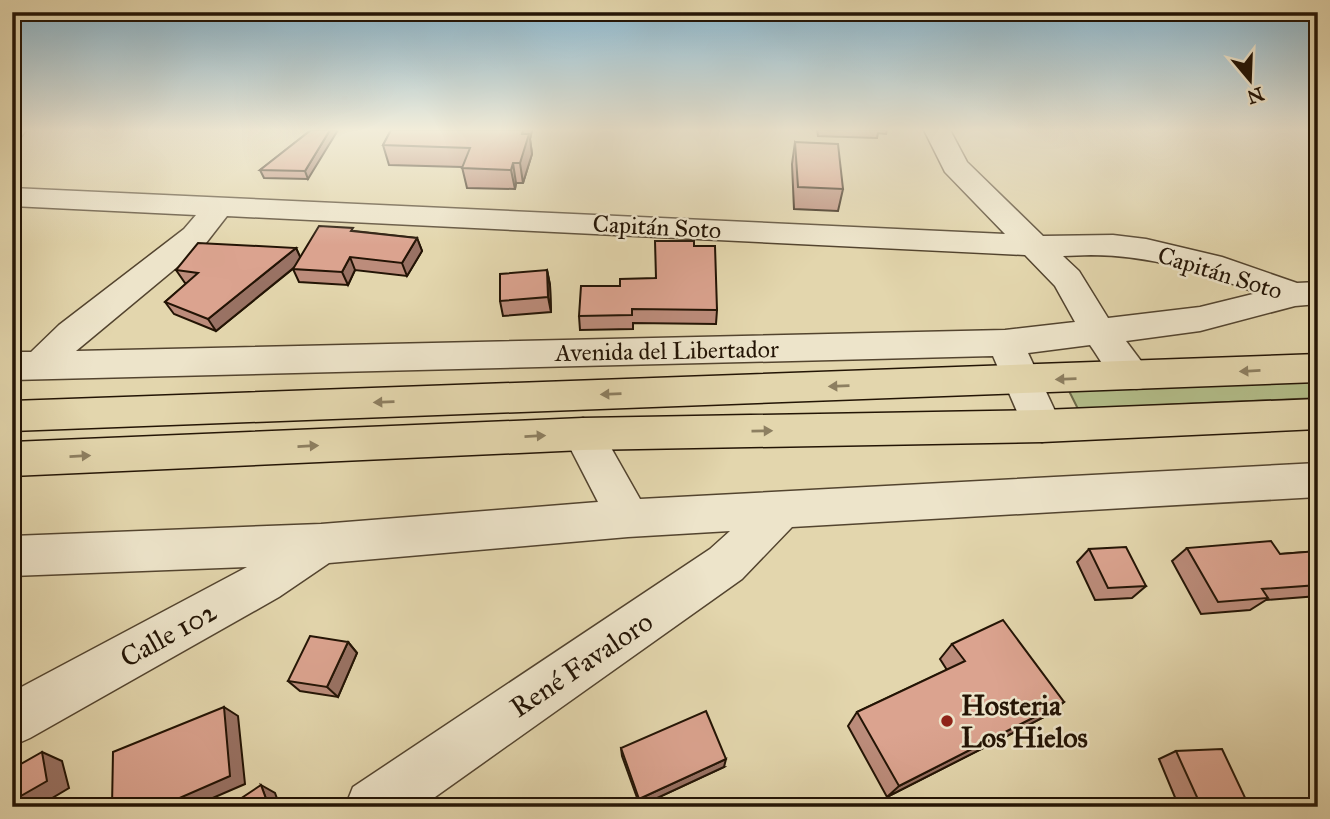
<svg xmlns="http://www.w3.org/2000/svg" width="1330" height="819" font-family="'IM FELL Great Primer',serif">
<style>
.green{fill:#b3be8a;stroke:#6b6948;stroke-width:2}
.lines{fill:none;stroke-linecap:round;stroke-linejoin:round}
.minor-casing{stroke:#53442f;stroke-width:3}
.major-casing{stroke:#231405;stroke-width:3}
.minor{fill:#ede4ca;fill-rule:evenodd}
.major{fill:#e3d6ad;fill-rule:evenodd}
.wall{fill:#bc8c7b;stroke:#231405;stroke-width:2}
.shaded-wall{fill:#997264;stroke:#231405;stroke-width:2}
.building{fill:#dba38f;stroke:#231405;stroke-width:2}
.oneway{fill:#8d7f61}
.poi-dot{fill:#8f2418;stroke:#ede4ca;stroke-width:2.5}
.labels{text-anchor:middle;stroke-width:5;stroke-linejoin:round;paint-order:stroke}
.street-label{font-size:24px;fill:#231405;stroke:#ede4ca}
.near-street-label{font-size:28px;fill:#231405;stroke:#ede4ca}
.near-poi-label{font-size:28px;font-weight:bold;fill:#231405;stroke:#ede4ca;text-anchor:start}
</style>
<rect width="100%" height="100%" fill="#e3d6ad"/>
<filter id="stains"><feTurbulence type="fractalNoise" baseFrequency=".00286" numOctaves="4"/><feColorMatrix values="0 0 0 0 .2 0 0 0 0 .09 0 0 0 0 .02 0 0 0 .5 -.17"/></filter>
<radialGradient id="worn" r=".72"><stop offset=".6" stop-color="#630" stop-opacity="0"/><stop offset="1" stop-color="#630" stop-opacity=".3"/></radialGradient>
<!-- green -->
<polygon class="green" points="1318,380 1318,398 1078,409 1068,389"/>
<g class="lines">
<defs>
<g id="minor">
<polygon points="12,130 26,130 21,137 12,139"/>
<path d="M924,130h26l17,32 76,74 70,-1 33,4 76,18 75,26 21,-1v22l-23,2 -95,25 -74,10 27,36 -6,10c-31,9 -41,-20 -57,-42l-62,8 34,73 -6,11 -14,5 -14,-5 -35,-81 -981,24v-28h19l28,-27 125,-96 12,-14 -184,-9v-18l993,46 -60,-62zM227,216l798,39 30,31 20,36 -70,8 -929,21 130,-108zM1091,255c59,0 111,17 166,38l-57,14 -92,11 -29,-47 -16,-15z"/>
<polygon points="583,418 597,423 640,499 1318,463 1318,497 792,527 742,579 421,807 345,807 353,787 710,549 730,531 628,537 329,563 279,597 30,738 12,746 12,692 247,567 12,576 12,536 321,524 598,502 563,434 569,423"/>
</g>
<g id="major">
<polygon points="1318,354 1318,382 12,431 12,401"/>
<polygon points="1318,399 1318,429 1042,442 583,450 12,476 12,442 583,418 1042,410"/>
</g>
</defs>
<!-- minor casing -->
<use href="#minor" class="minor-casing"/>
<!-- major casing -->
<use href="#major" class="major-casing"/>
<!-- minor -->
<use href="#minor" class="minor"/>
<!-- major -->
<use href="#major" class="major"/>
</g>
<!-- wall -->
<g class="wall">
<polygon points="311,130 308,179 264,178 260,170"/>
<polygon points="391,130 532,130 530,139 532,154 523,183 516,183 515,189 467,188 462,167 389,165 383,145"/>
<polygon points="817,130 887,130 886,134 878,133 877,138 818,136"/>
<polygon points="795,142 843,189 838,211 794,209 792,164"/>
<polygon points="354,231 417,238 422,251 407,276 355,270 348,285 299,282 293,269 294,268 216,331 174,314 165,302 187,283 185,283 176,270 296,248 300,257"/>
<polygon points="694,246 717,310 716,324 633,323 633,329 580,330 579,316 656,278"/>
<polygon points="547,270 550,285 551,312 503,316 500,301"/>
<polygon points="1187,548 1280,554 1318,551 1318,596 1266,600 1250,610 1201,614 1172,561"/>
<polygon points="1089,549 1146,586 1132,598 1095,600 1077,562"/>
<polygon points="348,642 357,653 338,697 300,691 288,681"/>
<polygon points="952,644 1064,702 1046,716 887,797 848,726 857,712 947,670 940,659"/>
<polygon points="621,748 724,767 640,806 622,756"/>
<polygon points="1176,751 1248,804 1240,807 1179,807 1159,759"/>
</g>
<!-- shaded-wall -->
<g class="shaded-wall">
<polygon points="330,130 338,130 308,179 305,171"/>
<polygon points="523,130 532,130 530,139 532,154 523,183 520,163"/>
<polygon points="513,163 516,183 515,189 511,170"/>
<polygon points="417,238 422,251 407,276 402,263"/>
<polygon points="296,248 302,261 216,331 208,319"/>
<polygon points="350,257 355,270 348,285 342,272"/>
<polygon points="547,270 550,285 551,312 548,297"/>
<polygon points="348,642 357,653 338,697 327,687"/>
<polygon points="1064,702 1046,716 887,797 899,786"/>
<polygon points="224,707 238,716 245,784 192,807 159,807"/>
<polygon points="42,752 62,761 69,788 37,807 12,807 12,801"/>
<polygon points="726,759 724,767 640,806 639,799"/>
<polygon points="261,785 275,793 280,807 269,807"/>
</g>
<!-- building -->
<g class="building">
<polygon points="311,130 330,130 305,171 260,170"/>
<polygon points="391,130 523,130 522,134 529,134 520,163 513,163 511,170 462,168 470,148 383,145"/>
<polygon points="795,142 838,144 843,189 798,187"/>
<polygon points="319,226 353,228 351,231 417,238 402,263 350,257 342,272 293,269"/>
<polygon points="655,241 694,241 694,246 715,246 717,310 632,309 632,315 579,316 581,286 620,286 620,279 656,278"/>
<polygon points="198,243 296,248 208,319 165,302 198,273 176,270"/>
<polygon points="547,270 548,297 500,301 500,274"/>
<polygon points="1271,541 1280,554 1318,551 1318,585 1262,589 1268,598 1218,602 1187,548"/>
<polygon points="1126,547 1146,586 1108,588 1089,549"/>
<polygon points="1003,620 1064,702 899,786 857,712 965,661 952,644"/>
<polygon points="310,636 348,642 327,687 288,681"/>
<polygon points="224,707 230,776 159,807 112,807 113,752"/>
<polygon points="706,711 726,759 639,799 621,748"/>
<polygon points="1222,749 1248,804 1201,806 1176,751"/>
<polygon points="42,752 47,781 12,801 12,769"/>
<polygon points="261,785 269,807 228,807"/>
</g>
<!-- one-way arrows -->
<defs><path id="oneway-solid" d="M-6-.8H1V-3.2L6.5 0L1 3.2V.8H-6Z" transform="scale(1.75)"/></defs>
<g class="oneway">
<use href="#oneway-solid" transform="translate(1250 371) rotate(177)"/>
<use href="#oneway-solid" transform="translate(1066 379) rotate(178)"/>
<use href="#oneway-solid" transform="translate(839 386) rotate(178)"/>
<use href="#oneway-solid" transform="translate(611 394) rotate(178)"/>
<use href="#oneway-solid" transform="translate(384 402) rotate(178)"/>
<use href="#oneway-solid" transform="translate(762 431) rotate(-1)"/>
<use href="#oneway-solid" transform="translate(535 436) rotate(-3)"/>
<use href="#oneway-solid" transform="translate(308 446) rotate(-3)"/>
<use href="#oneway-solid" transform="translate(80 456) rotate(-3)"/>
</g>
<!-- sky -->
<linearGradient id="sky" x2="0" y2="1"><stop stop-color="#87b6d0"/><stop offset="0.53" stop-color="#f2edda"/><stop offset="1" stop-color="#f2edda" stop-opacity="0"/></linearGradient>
<rect width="1330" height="245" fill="url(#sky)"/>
<!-- markers -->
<circle class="poi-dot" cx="947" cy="721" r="7"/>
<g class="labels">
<!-- street labels -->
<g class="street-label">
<text transform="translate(657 227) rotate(3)" y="8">Capitán Soto</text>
<text transform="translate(1220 273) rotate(17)" y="8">Capitán Soto</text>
<text transform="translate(667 351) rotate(-1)" y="8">Avenida del Libertador</text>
</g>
<!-- near-street labels -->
<g class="near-street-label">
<text transform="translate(168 634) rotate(-29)" y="10">Calle 102</text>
<text transform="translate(581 664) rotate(-34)" y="10">René Favaloro</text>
</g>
<!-- near-poi labels -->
<g class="near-poi-label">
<text x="961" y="715">Hosteria<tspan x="961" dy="32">Los Hielos</tspan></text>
</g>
</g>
<!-- margin -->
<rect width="1330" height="819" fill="none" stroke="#e3d6ad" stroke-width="42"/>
<rect x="14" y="14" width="1302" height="791" fill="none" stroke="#231405" stroke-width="3.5"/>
<rect x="21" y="21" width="1288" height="777" fill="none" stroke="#231405" stroke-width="2"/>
<!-- north arrow -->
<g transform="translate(1250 80) rotate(161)" stroke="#ede4ca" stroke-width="5" paint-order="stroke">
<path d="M0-5L12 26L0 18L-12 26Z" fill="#231405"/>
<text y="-10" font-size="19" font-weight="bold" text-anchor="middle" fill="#231405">N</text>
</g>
<rect width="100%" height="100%" filter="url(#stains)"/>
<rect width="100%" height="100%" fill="url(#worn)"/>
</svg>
